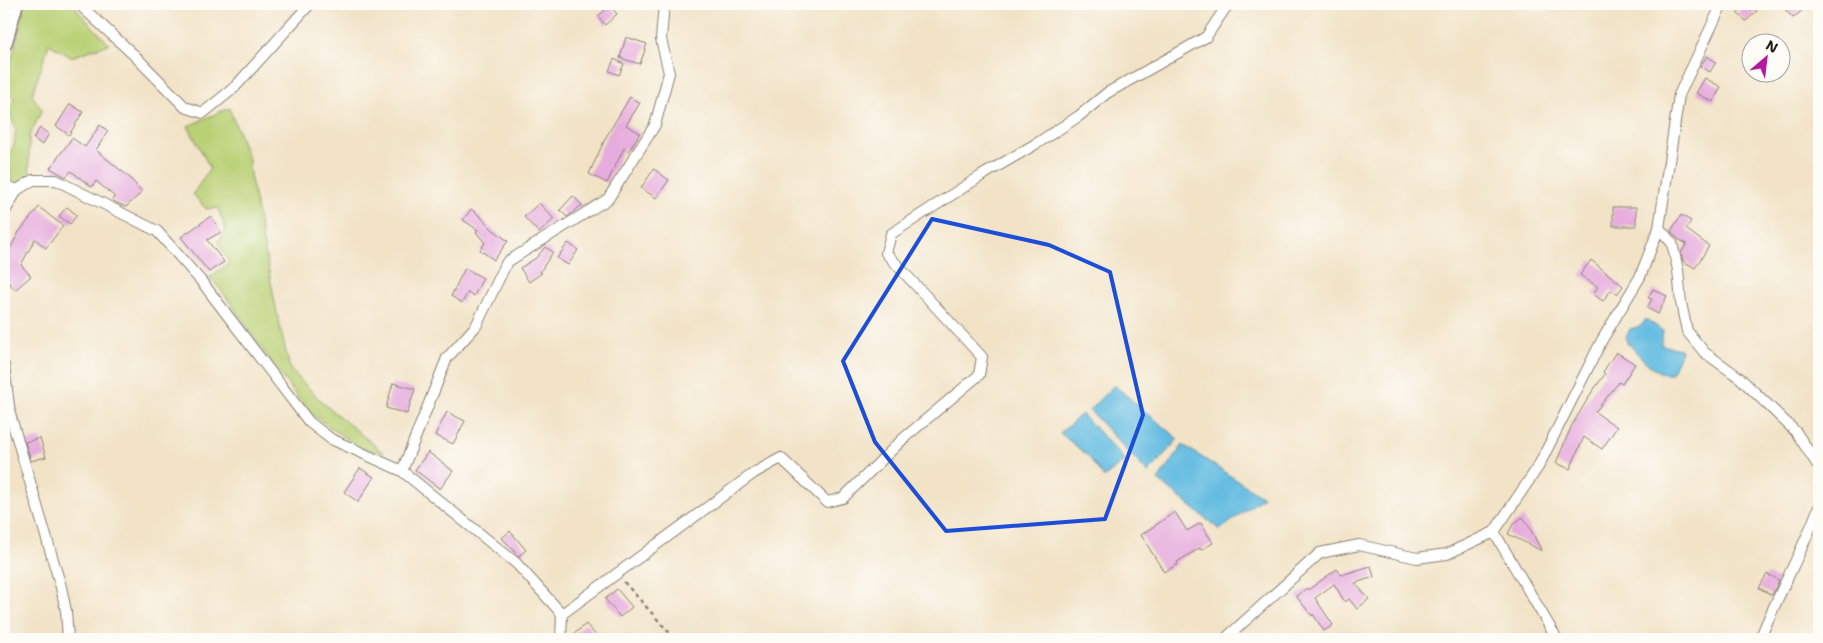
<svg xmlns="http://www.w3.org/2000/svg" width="1823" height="643" viewBox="0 0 1823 643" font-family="'Shantell Sans',sans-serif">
<rect width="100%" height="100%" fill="#fdfcf7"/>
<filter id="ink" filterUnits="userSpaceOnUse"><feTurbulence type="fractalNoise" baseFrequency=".02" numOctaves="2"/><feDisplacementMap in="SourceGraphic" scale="10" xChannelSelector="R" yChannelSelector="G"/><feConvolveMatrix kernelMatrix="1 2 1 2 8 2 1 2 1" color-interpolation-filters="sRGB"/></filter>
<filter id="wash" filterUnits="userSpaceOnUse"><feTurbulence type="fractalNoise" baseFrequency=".0096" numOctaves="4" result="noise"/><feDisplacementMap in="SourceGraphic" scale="20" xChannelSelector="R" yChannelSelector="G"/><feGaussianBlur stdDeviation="1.12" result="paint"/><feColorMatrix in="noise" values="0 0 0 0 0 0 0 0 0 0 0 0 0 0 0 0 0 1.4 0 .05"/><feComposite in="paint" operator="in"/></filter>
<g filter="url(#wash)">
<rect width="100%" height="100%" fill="#f2e3c7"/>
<path fill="#bad075" stroke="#6b7648" d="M25 4H75L77 10 109 44 71 57 49 44 32 95 42 110 29 137V167L31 177 12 185 9 162 10 152 14 145 16 130 10 114 14 97 4 91Z
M229 108 249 159V169L278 318 290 369 324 404 384 453 358 447 309 412 273 365 227 298 210 277 229 263 218 241 226 231 218 208 206 209 193 194 210 168 188 126Z"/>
<path fill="#63bce1" stroke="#406c7e" d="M1646 319 1663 331 1661 345 1680 349 1681 352 1671 374C1654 376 1638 353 1627 342L1626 337 1630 329 1641 326Z
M1114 385 1178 439 1148 473 1089 410Z
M1082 414 1125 460 1104 478 1088 456 1060 433Z
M1183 445 1263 497 1220 530 1158 480Z"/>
<g id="blocks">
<path fill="#e6acdd" d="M1747 4H1750L1757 11 1746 21 1737 13Z
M1780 4H1810L1793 18Z
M610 6 617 14 605 25 598 16Z
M626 37 647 44 640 64 620 58Z
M1707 56 1716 62 1710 72 1700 66Z
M614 59 624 64 619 75 609 71Z
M1705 78 1721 87 1713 102 1696 93Z
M630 97 640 103 626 125 640 133 629 151 624 148 607 183 589 174 606 137Z
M70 104 83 112 69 135 56 126Z
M100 125 108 131 96 150 130 178 142 192 126 207 115 202 112 199 115 197 96 181 92 187 71 171 66 177 50 168 72 138 85 147Z
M40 128 49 134 42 145 33 138Z
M654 169 669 180 656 198 641 188Z
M573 196 582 205 567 217 560 210Z
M539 203 554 219 539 233 524 217Z
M39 207 63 226 46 248 35 239 21 265 31 276 15 290 4 277V260L19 232Z
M67 207 77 215 70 224 59 216Z
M1613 207H1636V226H1613Z
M471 209 480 216 491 228 508 241 494 260 480 250 485 243 476 232 478 230 463 220Z
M1681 215 1691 221 1686 229 1709 246 1695 268 1683 261 1681 253 1687 244 1678 239 1671 231Z
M211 216 221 232 207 240 224 262 209 272 181 237Z
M568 243 578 250 568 265 557 258Z
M545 247 553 252 540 272 542 273 529 282 520 268 536 258Z
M1591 260 1623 286 1617 294 1611 290 1603 301 1593 294 1598 287 1580 275Z
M465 268 483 278 474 296 468 292 462 303 451 296Z
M1653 289 1667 296 1658 314 1647 308 1652 299 1648 298Z
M1616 352 1635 364 1622 384 1619 382 1595 412 1617 427 1602 449 1584 437 1570 469 1556 463 1572 425 1592 392 1605 374 1603 372Z
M393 383 415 389 407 414 386 408Z
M447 412 465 421 453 444 435 435Z
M40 438 46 457 31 461 25 442Z
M428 452 453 471 440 489 415 470Z
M360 468 374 477 358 502 344 492Z
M1175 512 1187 531 1201 523 1213 543 1201 550 1200 548 1177 562 1178 564 1164 572 1141 535Z
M1523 517 1527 523 1542 551 1508 534 1513 524Z
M510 531 526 550 519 556 502 538Z
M1371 566 1374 577 1355 583 1369 599 1357 609 1349 599 1345 602 1334 584 1315 598 1333 625 1324 631 1313 614 1312 616 1296 596 1307 588 1308 590 1337 569 1341 575Z
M1767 574 1779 580 1772 595 1759 588Z
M617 589 632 607 620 617 605 599Z
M586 624 599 639H568Z"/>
</g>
</g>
<g filter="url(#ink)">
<use href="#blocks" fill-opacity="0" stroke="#878072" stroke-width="1"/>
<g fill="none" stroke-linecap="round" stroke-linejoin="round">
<defs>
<path id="street" d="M81 4 82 7 134 55 185 107 203 113 234 88 310 4
M4 185 17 190 33 180H56L157 231 202 282 309 422 331 439 402 471 516 563 562 614 561 639
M4 213 17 190
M1659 228 1672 243 1678 270 1681 303 1687 331 1704 352 1740 378 1796 432 1819 467
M4 365 10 414 61 587 66 611 68 639
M402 471 447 358 476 326 507 262 608 199 655 125 669 73 661 39 664 4
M562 614 754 473 781 458 827 502 843 498 904 438 979 375 982 357 886 253 891 234 981 176 1039 142 1079 116 1107 93 1206 37 1226 7 1231 4
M1225 639 1320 553 1359 545 1417 558 1447 554 1494 532
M1557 639 1494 532 1538 467 1602 340 1640 277 1659 228 1679 95 1722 4
M1760 639C1778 594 1802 552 1819 507"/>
<path id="secondary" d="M4 43 15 4"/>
</defs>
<use href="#street" stroke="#878072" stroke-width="12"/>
<use href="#secondary" stroke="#878072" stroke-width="18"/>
<path stroke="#878072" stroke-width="2.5" stroke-dasharray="4 4" stroke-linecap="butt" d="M624 582 675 639"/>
<use href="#street" stroke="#fff" stroke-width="10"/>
<use href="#secondary" stroke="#fff" stroke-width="15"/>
</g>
</g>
<path fill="none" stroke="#1d4ed8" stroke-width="4" stroke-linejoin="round" d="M932 219 1049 245 1110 272 1143 415 1105 519 946 531 875 442 843 361Z"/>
<rect width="1823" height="643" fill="none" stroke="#fdfcf7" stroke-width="20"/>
<g transform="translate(1766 58) rotate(28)"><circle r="24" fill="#fdfcf7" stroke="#a3a29f"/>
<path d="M0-4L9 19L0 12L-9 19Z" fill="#b5179e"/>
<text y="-8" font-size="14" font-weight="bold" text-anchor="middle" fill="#1c1c1c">N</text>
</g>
</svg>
